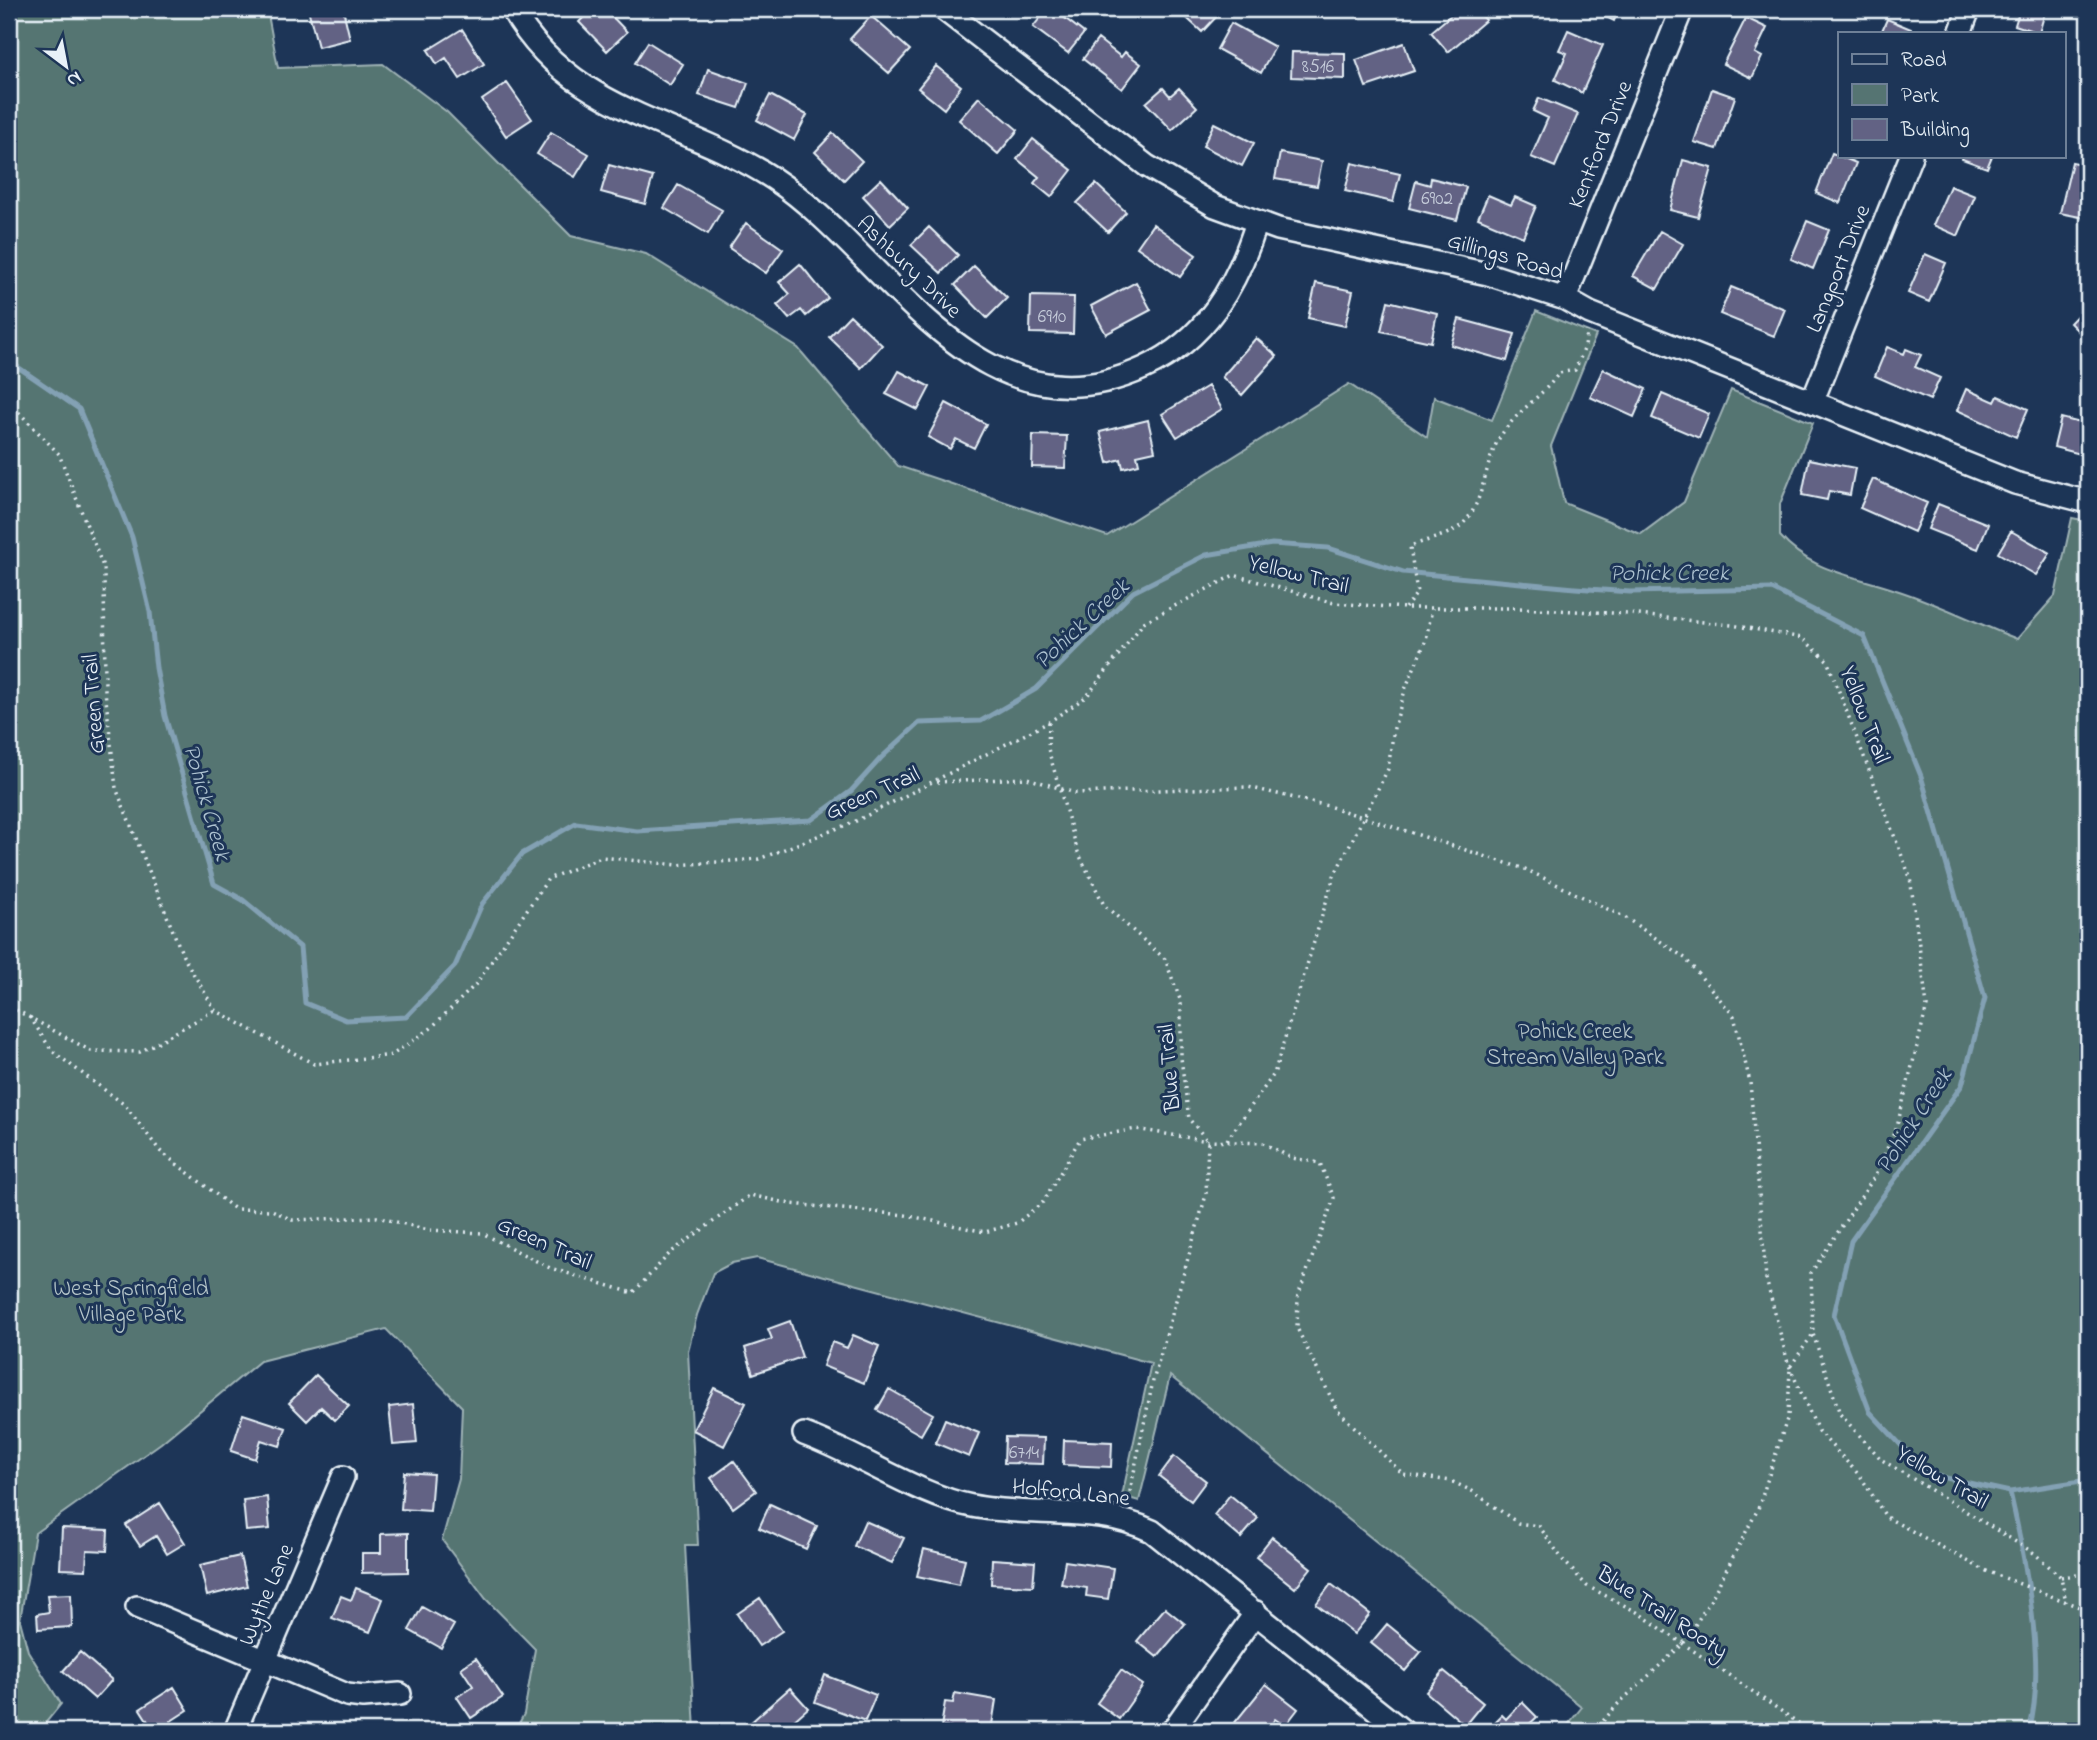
<svg xmlns="http://www.w3.org/2000/svg" width="2097" height="1740" viewBox="0 0 2097 1740" font-family="'Indie Flower',sans-serif">
<rect width="100%" height="100%" fill="#1d3557"/>
<filter id="ink" filterUnits="userSpaceOnUse"><feTurbulence type="fractalNoise" baseFrequency=".0143" numOctaves="2"/><feDisplacementMap in="SourceGraphic" scale="14" xChannelSelector="R" yChannelSelector="G"/><feConvolveMatrix kernelMatrix="1 2 1 2 8 2 1 2 1" color-interpolation-filters="sRGB"/></filter>
<g filter="url(#ink)">
<path fill="#557472" stroke="#9eb2b5" stroke-width="2" d="M9 9H267L278 68 383 64 447 112 571 236 646 254 798 348 898 466 1107 536 1349 384 1427 437 1434 397 1492 420 1536 311 1596 335 1551 446 1564 503 1641 534 1684 502 1731 390 1813 423 1780 504V536C1811 572 1853 575 1896 590 1937 603 1976 623 2017 639L2055 596 2072 518 2088 521V1731H1563L1582 1707 1170 1376 1139 1501 1122 1496 1151 1363 757 1258 732 1263 713 1273 697 1315 688 1351 698 1545H685L695 1731H515L524 1714 535 1649 486 1599 442 1540 459 1479 462 1407 386 1329 260 1361 161 1443 35 1533 20 1620 28 1651 61 1704 39 1731 9 1720Z"/>
<g fill="none" stroke-linecap="round" stroke-linejoin="round">
<path stroke="#83a1b4" stroke-width="5" d="M9 361 79 409 132 537 150 612 156 668 165 716 214 884 243 900 300 947 305 1003 346 1020 406 1017 455 966 482 904 522 854 576 823 637 831 811 820 851 791 881 758 919 723 981 721 1036 689 1133 592 1206 555 1272 544 1328 548 1403 572 1575 588 1630 592 1772 589 1864 636 1921 776 1985 998 1962 1085 1851 1241 1834 1315 1870 1412 1928 1474 2010 1492 2088 1480
M2010 1492C2025 1557 2047 1668 2029 1731"/>
</g>
<path fill="#626284" stroke="#e8f1f8" stroke-width="2" d="M308 9H343L350 39 318 47Z
M592 9H605L627 32 607 51 579 22Z
M1047 9H1053L1084 33 1068 53 1033 27Z
M1177 9H1217L1221 12 1202 32Z
M1458 9H1476L1486 20 1448 52 1431 32Z
M1590 9H1619L1614 21Z
M2020 9H2046L2039 33 2015 25Z
M871 16 910 50 889 73 850 39Z
M1746 18 1767 28 1755 53 1762 57 1752 78 1723 64Z
M1887 19 1911 29 1909 33H1881Z
M1231 23 1275 47 1261 73 1217 49Z
M462 29 484 64 460 79 446 58 437 64 428 50Z
M1568 30 1603 45 1582 93 1555 80 1567 53 1559 50Z
M1098 39 1121 57 1125 52 1141 64 1122 89 1083 59Z
M648 42 683 64 670 85 635 63Z
M1404 43 1414 71 1366 87 1356 60Z
M1292 52 1345 53V79L1291 77Z
M936 66 961 86 944 109 918 88Z
M708 69 748 83 739 108 699 95Z
M507 83 532 119 506 136 482 100Z
M1163 88 1170 96 1179 88 1197 107 1172 130 1146 103Z
M1712 89 1735 97 1717 149 1694 142Z
M770 95 807 115 794 140 757 120Z
M979 97 1018 130 998 154 959 120Z
M1539 98 1578 114 1555 167 1531 157 1548 118 1533 111Z
M1214 123 1254 143 1242 166 1203 146Z
M551 132 589 154 575 177 537 154Z
M833 133 862 161 844 180 815 152Z
M1033 139 1072 170 1051 197 1034 183 1039 177 1017 159Z
M1280 153 1322 161 1317 186 1275 179Z
M1832 153 1856 163 1840 203 1816 193Z
M1963 156H1992L1987 168 1962 159Z
M1683 160 1712 168 1698 217 1670 210Z
M2072 162 2088 165 2085 218 2060 213Z
M1352 163 1400 174 1393 202 1345 191Z
M609 165 653 177 645 204 601 192Z
M1431 178 1466 187 1457 220 1409 208 1416 181 1430 185Z
M881 179 908 208 890 225 863 196Z
M1096 184 1126 212 1108 232 1077 203Z
M678 185 722 210 708 234 664 208Z
M1950 186 1975 196 1958 236 1933 225Z
M1488 195 1511 205 1515 197 1536 206 1523 237 1478 218Z
M1807 221 1829 230 1813 269 1791 259Z
M746 223 783 249 766 273 729 248Z
M1153 224 1196 255 1180 277 1137 247Z
M929 227 958 255 941 273 911 245Z
M1660 231 1683 244 1657 289 1633 276Z
M1925 254 1946 263 1929 302 1908 293Z
M800 264 828 298 806 316 801 310 789 319 777 305 790 294 779 282Z
M974 266 1007 298 987 318 955 285Z
M1136 282 1151 310 1106 334 1091 306Z
M1316 283 1353 291 1345 326 1308 318Z
M1731 287 1785 309 1774 336 1720 314Z
M1031 296 1074 297 1073 334 1030 333Z
M1388 301 1437 313 1431 342 1381 331Z
M2088 304V339L2087 340 2070 323Z
M850 315 882 345 861 368 829 337Z
M1459 319 1515 334 1507 361 1451 345Z
M1256 338 1277 356 1242 395 1222 377Z
M1887 347 1904 354 1906 349 1921 355 1915 367 1940 378 1930 400 1875 376Z
M1603 369 1646 389 1634 417 1590 397Z
M899 371 930 387 918 410 886 394Z
M1208 386 1222 409 1177 437 1162 414Z
M1966 389 1995 402 1998 396 2028 409 2016 437 1957 410Z
M1662 394 1709 414 1699 438 1652 418Z
M946 403 986 424 974 448 956 439 950 449 928 437Z
M2061 418 2088 425V456L2054 447Z
M1148 420 1155 451 1137 455 1139 464 1123 468 1121 459 1108 463 1100 432Z
M1033 435 1067 436 1065 468 1032 467Z
M1809 459 1855 468 1850 495 1829 491 1827 500 1802 495Z
M1873 479 1927 503 1914 532 1860 508Z
M1938 504 1988 524 1978 549 1928 529Z
M2011 531 2050 553 2036 575 1998 553Z
M790 1321 802 1357 753 1374 745 1348 772 1339 768 1329Z
M853 1335 879 1346 864 1383 823 1366 832 1342 847 1348Z
M316 1375 349 1406 335 1420 321 1407 307 1421 289 1403Z
M714 1388 746 1403 724 1446 693 1430Z
M889 1389 933 1414 921 1435 877 1410Z
M413 1404 417 1443 393 1445 389 1407Z
M243 1414 286 1428 280 1446 261 1440 255 1459 231 1451Z
M945 1419 979 1433 969 1457 935 1443Z
M1005 1437 1044 1438 1043 1464 1004 1463Z
M1064 1440 1112 1442 1111 1467 1063 1465Z
M1174 1456 1206 1481 1191 1501 1159 1476Z
M734 1461 756 1491 733 1508 711 1478Z
M404 1472 433 1474 430 1511 401 1509Z
M1230 1495 1258 1518 1241 1538 1214 1515Z
M267 1497 270 1529 246 1531 243 1500Z
M160 1503 185 1543 167 1554 156 1536 140 1546 126 1525Z
M770 1504 817 1526 806 1549 759 1528Z
M865 1521 904 1538 892 1563 854 1546Z
M62 1528 108 1530 107 1551 87 1550 86 1570 60 1569Z
M408 1533V1572L362 1573V1553H381V1534Z
M1272 1537 1311 1568 1295 1588 1256 1557Z
M924 1549 965 1559 959 1585 917 1576Z
M240 1556 247 1586 207 1596 200 1565Z
M992 1559 1035 1562 1033 1586 991 1584Z
M1065 1561 1113 1568 1108 1599 1086 1596 1087 1588 1061 1584Z
M1331 1584 1370 1614 1354 1634 1316 1604Z
M356 1588 383 1599 370 1632 332 1618 341 1596 351 1600Z
M71 1594 72 1627 38 1629 37 1614 49 1612 47 1595Z
M760 1598 782 1631 759 1646 737 1614Z
M422 1607 454 1625 441 1648 409 1630Z
M1165 1608 1185 1624 1157 1657 1137 1641Z
M1387 1624 1421 1652 1405 1671 1371 1643Z
M80 1652 112 1680 95 1699 63 1671Z
M476 1658 503 1697 471 1718 457 1697 473 1686 461 1668Z
M1121 1670 1143 1685 1119 1719 1097 1703Z
M1444 1671 1483 1703 1465 1725 1426 1692Z
M825 1675 876 1695 865 1721 815 1702Z
M1266 1684 1298 1709 1285 1726 1275 1719 1266 1731H1239L1232 1726Z
M174 1687 188 1710 171 1721 177 1731H154L140 1709Z
M790 1688 808 1708 782 1731H757L750 1723Z
M955 1693 996 1700 991 1731 941 1727 945 1702 953 1703Z
M1522 1702 1537 1717 1522 1731H1486L1502 1715 1506 1719Z"/>
<g fill="none" stroke-linecap="round" stroke-linejoin="round">
<defs>
<path id="street" d="M512 9C572 115 682 119 774 179 889 255 977 444 1144 368 1206 340 1237 285 1257 222
M943 9 1147 166 1215 206 1278 229 1488 274 1565 299 1590 313 2015 483 2088 502
M1960 33 1969 9
M1565 299 1682 9
M1813 400 1911 156
M804 1434C857 1453 919 1496 972 1506 1031 1518 1096 1504 1152 1531L1403 1731
M137 1607 347 1695 363 1697 400 1694
M235 1731 343 1477
M1172 1731 1256 1612"/>
</defs>
<use href="#street" stroke="#e8f1f8" stroke-width="26"/>
<path stroke="#e8f1f8" stroke-width="3.5" stroke-dasharray="2 5" stroke-linecap="butt" d="M9 402 59 454 104 569 105 691 116 788 183 956 215 1010 314 1064 392 1055 430 1029 476 984 548 879 601 857 677 865 759 859 856 821 1049 722 1087 696 1144 622 1234 575 1334 603 1405 608H1519L1629 614 1732 625 1802 638 1827 660 1910 877 1927 1006 1897 1126 1875 1176 1811 1273 1813 1334 1840 1414 1882 1460 2034 1553 2061 1577 2066 1602
M1405 608 1417 593 1410 546C1424 541 1443 537 1456 529 1485 511 1483 463 1500 437 1516 411 1542 397 1559 373L1575 370 1585 347 1587 331
M1049 722 1048 749 1078 852 1104 905 1165 959 1181 1002V1058L1189 1119 1208 1141 1206 1195 1153 1381 1128 1501
M937 782 1027 778 1075 793 1248 787 1328 806 1525 869 1626 918 1685 958 1734 1016 1750 1082 1766 1279 1788 1363 1818 1431 1861 1477 1886 1517 1984 1570 2082 1608 2088 1615
M9 998 16 1010 91 1051 140 1052 215 1010
M30 1017 52 1051 125 1105 160 1151 235 1209 272 1210 292 1220 377 1217 428 1230 482 1233 550 1268 633 1293 670 1253 750 1195 791 1204 905 1215 985 1232 1017 1223 1043 1202 1080 1139 1136 1129 1208 1141 1263 1143 1292 1158 1320 1163 1334 1198 1298 1296 1297 1328 1337 1410 1403 1474 1451 1481 1472 1491 1518 1523 1539 1526 1563 1560 1587 1586 1637 1612 1810 1731
M1227 1140 1274 1074 1334 876 1388 769 1394 728 1406 687 1426 640 1432 609
M2061 1577 2077 1575 2088 1581
M1594 1731 1618 1704 1683 1644 1710 1601 1758 1509 1788 1416 1790 1367 1813 1334"/>
<use href="#street" stroke="#1d3557" stroke-width="21"/>
</g>
</g>
<g text-anchor="middle" stroke-width="6" stroke-linejoin="round" paint-order="stroke">
<g font-size="19" fill="#c6cddb">
<text x="1318" y="72">8516</text>
<text x="1437" y="204">6902</text>
<text x="1052" y="322">6910</text>
<text x="1024" y="1458">6714</text>
</g>
<g font-size="23" fill="#e8f1f8" stroke="#1d3557">
<text transform="translate(1599 144) rotate(-68)" y="8">Kentford Drive</text>
<text transform="translate(1506 255) rotate(16)" y="8">Gillings Road</text>
<text transform="translate(910 266) rotate(44)" y="8">Ashbury Drive</text>
<text transform="translate(1837 268) rotate(-68)" y="8">Langport Drive</text>
<text transform="translate(1299 573) rotate(14)" y="8">Yellow Trail</text>
<text transform="translate(92 704) rotate(-94)" y="8">Green Trail</text>
<text transform="translate(1866 714) rotate(69)" y="8">Yellow Trail</text>
<text transform="translate(872 792) rotate(-24)" y="8">Green Trail</text>
<text transform="translate(1168 1068) rotate(-95)" y="8">Blue Trail</text>
<text transform="translate(545 1242) rotate(24)" y="8">Green Trail</text>
<text transform="translate(1943 1476) rotate(31)" y="8">Yellow Trail</text>
<text transform="translate(1071 1491) rotate(6)" y="8">Holford Lane</text>
<text transform="translate(265 1594) rotate(-67)" y="8">Wythe Lane</text>
<text transform="translate(1663 1611) rotate(33)" y="8">Blue Trail Rooty</text>
</g>
<g font-size="23" fill="#b5c5c9" stroke="#1d3557">
<text x="1575" y="1038">Pohick Creek<tspan x="1575" dy="26">Stream Valley Park</tspan></text>
<text x="131" y="1295">West Springfield<tspan x="131" dy="26">Village Park</tspan></text>
</g>
<g font-size="24" font-style="italic" fill="#adc2d0" stroke="#1d3557">
<text x="1669" y="580">Pohick Creek</text>
<text transform="translate(1081 623) rotate(-43)" y="8">Pohick Creek</text>
<text transform="translate(208 802) rotate(74)" y="8">Pohick Creek</text>
<text transform="translate(1913 1120) rotate(-57)" y="8">Pohick Creek</text>
</g>
</g>
<rect width="2097" height="1740" fill="none" stroke="#1d3557" stroke-width="35"/>
<rect x="18" y="18" width="2062" height="1705" fill="none" stroke="#e8f1f8" stroke-width="2.5" filter="url(#ink)"/>
<rect x="1838" y="32" width="228" height="126" fill="#1d3557" stroke="#6e8097" stroke-width="2"/>
<rect x="1852" y="54" width="35" height="10" fill="#1d3557" stroke="#6e8097" stroke-width="2"/>
<text x="1901" y="66" font-size="21" fill="#e8f1f8">Road</text>
<rect x="1852" y="84" width="35" height="21" fill="#557472" stroke="#6e8097" stroke-width="2"/>
<text x="1901" y="102" font-size="21" fill="#e8f1f8">Park</text>
<rect x="1852" y="119" width="35" height="21" fill="#626284" stroke="#6e8097" stroke-width="2"/>
<text x="1901" y="136" font-size="21" fill="#e8f1f8">Building</text>
<g transform="translate(66 66) rotate(148)" stroke="#1d3557" stroke-width="5" paint-order="stroke">
<path d="M0-5L12 26L0 18L-12 26Z" fill="#e8f1f8"/>
<text y="-10" font-size="19" font-weight="bold" text-anchor="middle" fill="#e8f1f8">N</text>
</g>
</svg>
